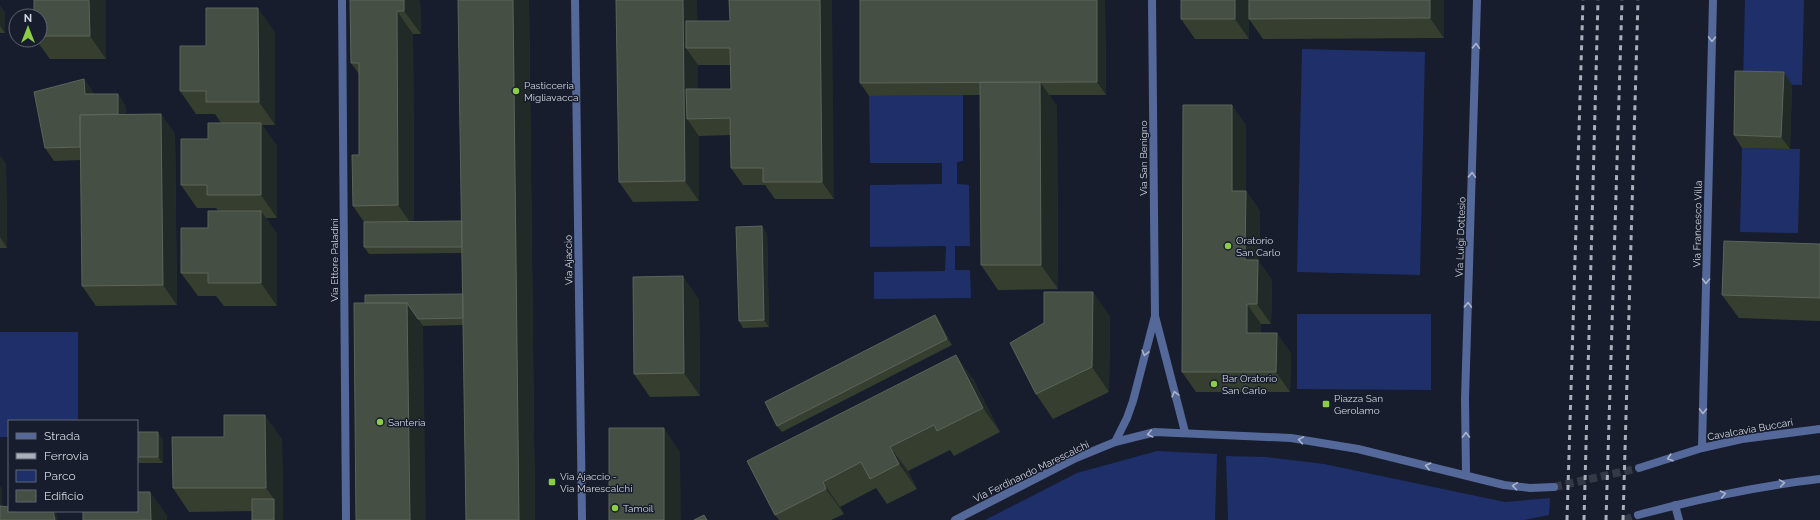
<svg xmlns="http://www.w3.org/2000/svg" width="1820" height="520" viewBox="0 0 1820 520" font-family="Raleway,sans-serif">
<rect width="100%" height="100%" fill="#171d2c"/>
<path fill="#1e2f6a" d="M1745 0H1804L1802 85 1743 84Z
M1302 49 1425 52 1420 275 1297 272Z
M963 95V161L957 162V184L969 185 970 246H955V270H970L971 298 874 299V272L945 271 946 246 870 247V185L942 184V163H870L869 96Z
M1742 148 1800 149 1798 233 1740 232Z
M1297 314H1431V390L1297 389Z
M0 332H78V421H9V437H0Z
M1157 451 1217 454 1215 520H985L1077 473Z
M1226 456 1265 457 1324 464 1505 502 1550 498 1549 515 1524 520H1228Z"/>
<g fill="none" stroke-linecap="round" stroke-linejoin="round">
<path stroke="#333947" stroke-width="8" stroke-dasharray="8 4" stroke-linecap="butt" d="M1554 487 1639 468
M1624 520 1638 515"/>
<path stroke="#55689a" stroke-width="8" d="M1675 505 1679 520"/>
<path stroke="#55689a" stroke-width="8" d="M342 0 346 520
M575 0 582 520
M1155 316 1185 432
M1115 442 1127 418 1133 401 1155 316 1152 0
M1702 448 1713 0
M1466 474 1465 399 1477 0"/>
<path stroke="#55689a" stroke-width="8" d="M1639 468 1702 448 1742 439 1820 429
M1638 515C1698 499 1758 486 1820 479
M955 520 1076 458 1115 442 1155 432 1291 438 1358 449 1504 485 1530 488 1554 487"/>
<path stroke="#aaafba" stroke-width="3" stroke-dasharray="5 5" stroke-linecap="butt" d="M1567 520 1583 0
M1584 520 1598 0
M1606 520 1622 0
M1623 520 1638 0"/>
</g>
<path fill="#363e30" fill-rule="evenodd" d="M34 0H106V59H50L36 40H40V16Z
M350 0H420L421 34H413L414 222 462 221 529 0 535 520H466L463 325 423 326 365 303 463 294 462 253 369 254 364 247V222L353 206 359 155V74L351 63Z
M616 0H697V21H730L834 199H775L765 185H743L731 168V135L699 136V201L633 202 619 182ZM698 65H730L731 89H698Z
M860 0H1105L1106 95H1049L1057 106 1058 289 998 290 981 265 980 95 869 96 860 83Z
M1249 0V39H1195L1181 19Z
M1444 0V38L1263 39 1249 19Z
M0 6 5 13V33H0Z
M275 32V125H262L277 146V218H266L277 234V306H224L216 296H198L181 273 218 211 216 208H197L181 185 208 139 221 123 215 114H196L180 91 206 46Z
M1784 72 1792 85 1790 149 1742 148 1734 135Z
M84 79 93 92V94H118L126 107V114H161L175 134 177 305 96 306 82 286 81 160 54 161 45 148Z
M1246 125V191L1260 211 1259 262 1272 280 1271 324H1261V333L1291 353 1290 392H1196L1182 372Z
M0 156 6 164 7 248H0Z
M767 233 769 327 743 328 739 321Z
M1820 244V321L1739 318 1722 295Z
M699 299 700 396 650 397 634 374Z
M935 315 940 322 952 345 782 432 777 426Z
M1110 316 1109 392 1053 419 1036 394Z
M973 379 1000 432 954 456 950 450 908 471 917 489 887 504 876 488 840 507 844 514 831 520H779L775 515Z
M137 432 163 439V463H137Z
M282 439 283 520H252V511L189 512 173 488Z"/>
<path fill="#222a27" d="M89 0H106V59L90 36Z
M404 0H420L421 34 404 11Z
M513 0H529L535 520H519Z
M683 0H697L698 48H686L698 65V119H687L699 136V201L685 181Z
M820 0H832L834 199 822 182Z
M1097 0H1105L1106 95 1097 82Z
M1235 0H1249V39L1235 19Z
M1430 0H1444V38L1430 18Z
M0 6 5 13V33L0 26Z
M258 8 275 32V125L259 102Z
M397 11 413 34 414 228 398 205Z
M1784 72 1792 85 1790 149 1781 137Z
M84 79 93 92V106L85 94Z
M1040 82 1057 106 1058 289 1041 265Z
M118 94 126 107V134L118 122Z
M1232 105 1246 125V191L1260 211 1259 262 1272 280 1271 324 1257 304 1245 260 1232 191Z
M161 114 175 134 177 305 163 285Z
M261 123 277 146V218L261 195Z
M0 156 6 164 7 248 0 237Z
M261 211 277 234V306L261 283Z
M762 226 767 233 769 327 764 320Z
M683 276 699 299 700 396 684 373Z
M1093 292 1110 316 1109 392 1092 367Z
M407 303 423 326 426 520H410Z
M1247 304 1261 324V353L1247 333Z
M935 315 940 322 952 345 947 339Z
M1277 333 1291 353 1290 392 1276 372Z
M956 355 973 379 1000 432 983 408Z
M265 415 282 439 283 520H274V499L266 488Z
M664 428 680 452 681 520H664Z
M158 432 163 439V463L158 457Z
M890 447 908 471 917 489 899 464Z
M823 482 840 507 844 514 826 489Z
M0 486 2 488V520H0Z
M150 492 167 515V520H151Z
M53 511H56L58 520H55Z"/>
<path fill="#464f43" stroke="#5c645b" d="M34 0H89L90 36H40V16H34Z
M350 0H404V11H397L398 205 353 206 352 155H359V63H351Z
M458 0H513L519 520H466Z
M616 0H683L685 181 619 182Z
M729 0H820L822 182H763V168H731L730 118 687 119 686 89H731L730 48H686V21H730Z
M860 0H1097V82L860 83Z
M1181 0H1235V19H1181Z
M1249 0H1430V18L1249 19Z
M206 8H258L259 102H206V91H180V46H206Z
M1735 71 1784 72 1781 137 1734 135Z
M84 79 85 94H118V114L80 115V147L45 148 34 92Z
M980 82H1040L1041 265H981Z
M1183 105H1232V191H1246L1245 260H1258L1257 304H1247V333H1277L1276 372H1182Z
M161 114 163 285 82 286 80 115Z
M208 123H261V195H207V185H181V139H208Z
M208 211H261V283H208V273H181V228H208Z
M462 221V247H364V222Z
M762 226 764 320 739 321 736 227Z
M1724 241 1820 244V298L1722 295Z
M683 276 684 373 634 374 633 277Z
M1044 292H1093L1092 367 1036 394 1010 343 1044 323Z
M463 294V318L418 319 407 303H365V295Z
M354 303H407L410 520H356Z
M935 315 947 339 777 426 765 402Z
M956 355 983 408 937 431 934 425 890 447 899 464 870 479 861 462 823 482 826 489 775 515 747 461Z
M224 415H265L266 488H173L172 437H224Z
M609 428H664V520H609Z
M137 432H158V457H137Z
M137 492H150L151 520H83V511H137Z
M252 499H274V520H252Z
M0 506 9 507V511H53L55 520H0Z
M704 515 707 520H694Z"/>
<defs><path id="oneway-chevron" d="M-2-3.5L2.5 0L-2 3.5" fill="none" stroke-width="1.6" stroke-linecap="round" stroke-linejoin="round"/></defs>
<g stroke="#abb4ca">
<use href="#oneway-chevron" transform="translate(1712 39) rotate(91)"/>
<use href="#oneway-chevron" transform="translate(1476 46) rotate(-88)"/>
<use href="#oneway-chevron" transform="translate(1472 175) rotate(-88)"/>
<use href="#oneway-chevron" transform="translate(1706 281) rotate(91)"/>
<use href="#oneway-chevron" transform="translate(1468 305) rotate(-88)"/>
<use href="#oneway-chevron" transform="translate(1145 353) rotate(104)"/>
<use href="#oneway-chevron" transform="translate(1175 394) rotate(-104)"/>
<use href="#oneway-chevron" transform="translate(1703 411) rotate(91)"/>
<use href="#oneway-chevron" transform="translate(1150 434) rotate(168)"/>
<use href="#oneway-chevron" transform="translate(1466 435) rotate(-91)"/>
<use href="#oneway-chevron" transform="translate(1301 440) rotate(-170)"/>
<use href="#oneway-chevron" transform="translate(1670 458) rotate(162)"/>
<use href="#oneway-chevron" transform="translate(1428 466) rotate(-167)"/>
<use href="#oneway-chevron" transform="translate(1782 483) rotate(-9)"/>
<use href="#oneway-chevron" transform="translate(1515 486) rotate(-172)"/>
<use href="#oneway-chevron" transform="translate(1723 494) rotate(-12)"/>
</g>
<g fill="#8bce46" stroke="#171d2c" stroke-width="1.5">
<circle cx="516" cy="91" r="4"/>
<circle cx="1228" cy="246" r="4"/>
<circle cx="1214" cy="384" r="4"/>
<rect x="1322" y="400" width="8" height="8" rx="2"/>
<circle cx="380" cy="422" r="4"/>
<rect x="548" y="478" width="8" height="8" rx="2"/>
<circle cx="615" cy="508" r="4"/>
</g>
<g text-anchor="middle" stroke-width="3" stroke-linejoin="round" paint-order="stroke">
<g font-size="10" fill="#d0d5df" stroke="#171d2c" text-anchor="start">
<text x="524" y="89">Pasticceria<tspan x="524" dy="12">Migliavacca</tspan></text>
<text x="1236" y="244">Oratorio<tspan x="1236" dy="12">San Carlo</tspan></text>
<text x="1222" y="382">Bar Oratorio<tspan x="1222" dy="12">San Carlo</tspan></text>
<text x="1334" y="402">Piazza San<tspan x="1334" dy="12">Gerolamo</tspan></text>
<text x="388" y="426">Santeria</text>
<text x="560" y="480">Via Ajaccio -<tspan x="560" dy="12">Via Marescalchi</tspan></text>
<text x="623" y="512">Tamoil</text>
</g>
<g font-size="10" fill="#d0d5df" stroke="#171d2c">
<text transform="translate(1143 158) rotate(-90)" y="4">Via San Benigno</text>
<text transform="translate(1697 224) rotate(-89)" y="4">Via Francesco Villa</text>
<text transform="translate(1460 237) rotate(-88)" y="4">Via Luigi Dottesio</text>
<text transform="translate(334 260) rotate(-90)" y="4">Via Ettore Paladini</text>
<text transform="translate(568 260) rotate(-91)" y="4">Via Ajaccio</text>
<text transform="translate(1750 429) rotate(-10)" y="4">Cavalcavia Buccari</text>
<text transform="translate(1031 471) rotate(-26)" y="4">Via Ferdinando Marescalchi</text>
</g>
</g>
<rect x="8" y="420" width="130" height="92" fill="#171d2c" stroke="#616774"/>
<rect x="16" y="433" width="20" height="6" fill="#55689a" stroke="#616774"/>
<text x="44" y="440" font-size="12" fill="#d0d5df">Strada</text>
<rect x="16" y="453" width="20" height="6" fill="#aaafba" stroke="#616774"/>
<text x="44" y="460" font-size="12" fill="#d0d5df">Ferrovia</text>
<rect x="16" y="470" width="20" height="12" fill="#1e2f6a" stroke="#616774"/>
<text x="44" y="480" font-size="12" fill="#d0d5df">Parco</text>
<rect x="16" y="490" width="20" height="12" fill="#464f43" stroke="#616774"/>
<text x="44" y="500" font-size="12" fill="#d0d5df">Edificio</text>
<g transform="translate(28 28)"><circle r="19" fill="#171d2c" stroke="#616774"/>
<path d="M0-3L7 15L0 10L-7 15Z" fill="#8bce46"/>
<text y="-6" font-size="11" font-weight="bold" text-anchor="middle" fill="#d0d5df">N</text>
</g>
</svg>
